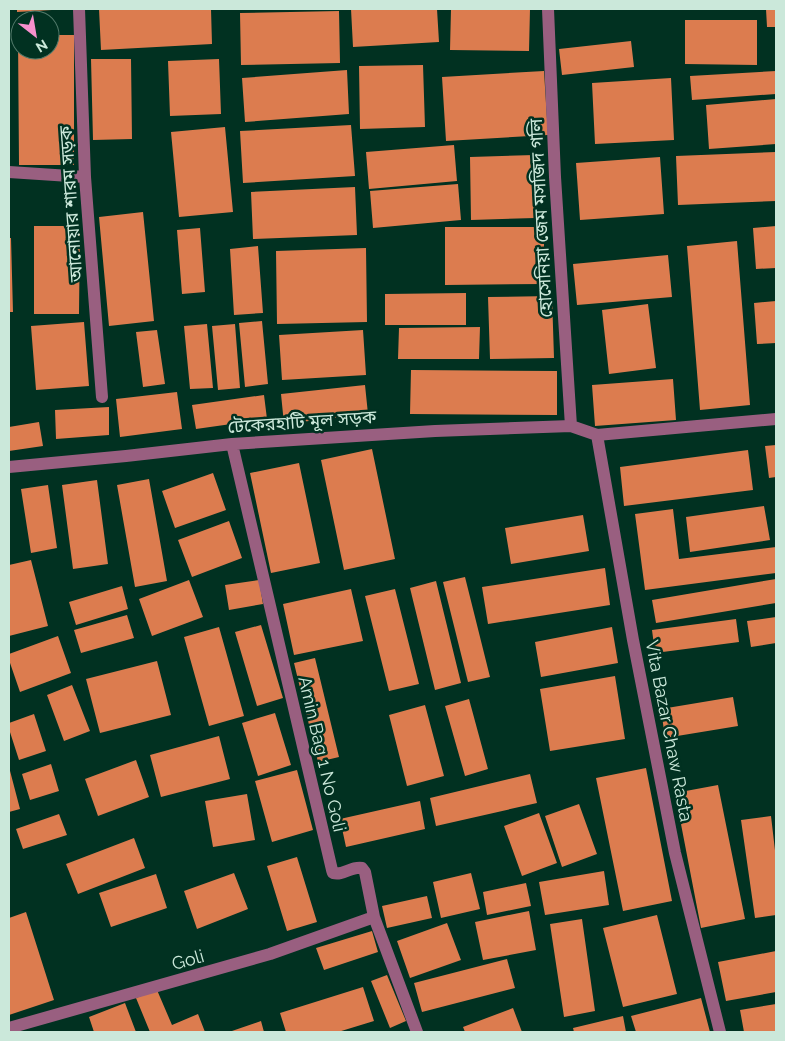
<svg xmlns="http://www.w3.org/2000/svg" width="785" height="1041" viewBox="0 0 785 1041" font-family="Raleway,'Noto Sans Bengali',sans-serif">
<rect width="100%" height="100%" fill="#013121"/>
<path fill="#dc7c4f" d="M17 9H52V10L17 12Z
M99 9H211L212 44 101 50Z
M351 9H437L439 42 353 47Z
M451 9H530L529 51 450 50Z
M766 9H776V27H767Z
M339 11 340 63 241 65 240 13Z
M685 20H757V65L685 64Z
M18 35H20V50H50V35H74V165H19Z
M631 41 634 67 562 75 559 49Z
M91 59H131L132 139 93 140Z
M219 59 221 114 170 116 168 61Z
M423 65 425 127 360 129 359 66Z
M347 70 349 114 245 122 242 78Z
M544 71 548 135 446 141 442 77Z
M776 71V94L692 100 690 76Z
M671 78 674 140 595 144 592 83Z
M776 99V144L709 149 706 105Z
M351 125 355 176 243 183 240 131Z
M225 127 233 212 179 217 171 132Z
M454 145 457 181 369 189 366 152Z
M776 152V201L678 205 676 156Z
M534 155 535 218 471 220 470 157Z
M660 157 664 214 580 220 576 163Z
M458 184 461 220 373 228 370 191Z
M355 187 357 235 253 239 251 192Z
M143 212 154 321 109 326 99 217Z
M34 226H80L79 314H34Z
M776 226V268L756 269 753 228Z
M445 227H544V284L445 285Z
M200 228 205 292 182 294 177 230Z
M9 238H11L13 312H9Z
M737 241 750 405 700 410 687 246Z
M258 246 263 313 234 315 230 249Z
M366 248 367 322 277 324 276 251Z
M668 255 672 297 577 305 573 264Z
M466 293V325H385V294Z
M552 296 554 358 490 359 488 297Z
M776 301V343L757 344 754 303Z
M648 304 656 368 609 374 602 310Z
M262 321 268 384 245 387 239 323Z
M84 322 89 386 36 390 31 326Z
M207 324 213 388 190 389 184 326Z
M235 324 240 388 218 390 212 326Z
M480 327 479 359H398L399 328Z
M157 330 165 384 143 387 136 332Z
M363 330 366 375 282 380 279 335Z
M411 370 557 371V415L410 414Z
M673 379 676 420 595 426 592 385Z
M365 385 368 414 284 424 281 394Z
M177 392 182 429 120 437 116 399Z
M264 395 267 419 196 429 192 405Z
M109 407V435L56 439 55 410Z
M39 422 43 446 9 451V427Z
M776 445V477L769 478 765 446Z
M372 449 395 559 344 570 321 460Z
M748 450 753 490 624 506 620 467Z
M299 463 320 563 271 573 250 473Z
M213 473 226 510 175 528 162 491Z
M149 479 167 581 135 587 117 485Z
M97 480 108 564 73 569 62 485Z
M48 485 57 548 31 553 21 489Z
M764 506 770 540 690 552 686 517Z
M673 509 679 559 776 547V573L645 590 635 514Z
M583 515 589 551 511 564 505 528Z
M229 521 242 558 192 577 178 540Z
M31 560 48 626 9 636V565Z
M605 568 610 605 488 624 482 587Z
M465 577 490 677 468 682 443 582Z
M776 579V603L656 623 652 600Z
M189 580 203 617 152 636 139 599Z
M259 580 263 604 229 610 225 585Z
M436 581 461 683 435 690 410 588Z
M122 586 128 609 76 625 69 602Z
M351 589 363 641 294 655 283 604Z
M395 589 419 684 389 691 365 596Z
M127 615 134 638 81 653 74 630Z
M776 617V643L751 647 747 621Z
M736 619 739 642 655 653 652 630Z
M261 625 283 698 257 706 235 632Z
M219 627 244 716 209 726 184 637Z
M612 627 618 663 541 677 535 642Z
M58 636 71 673 20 692 9 660V654Z
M315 658 339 757 318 762 294 663Z
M157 661 171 715 100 733 86 679Z
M615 676 625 739 550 751 540 689Z
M72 685 90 731 64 741 47 695Z
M733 697 738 726 665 738 661 709Z
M469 699 488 769 465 776 445 706Z
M425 705 444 776 407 786 389 715Z
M275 713 291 765 258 776 242 723Z
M34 714 46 751 19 760 9 729V723Z
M219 736 230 779 161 797 150 755Z
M136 760 149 797 98 816 85 779Z
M51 764 59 791 30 800 22 774Z
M9 767 20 809 9 812Z
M646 768 672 901 623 911 596 778Z
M297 770 313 830 272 842 255 781Z
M530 774 537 803 436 826 430 798Z
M718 785 745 919 701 928 675 793Z
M247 794 255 840 213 847 205 801Z
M420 801 425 829 346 847 340 819Z
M579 804 597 854 562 867 545 816Z
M539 813 557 863 522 876 504 826Z
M59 814 67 835 23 849 16 829Z
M771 816 776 859V915L755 918 741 820Z
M134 838 145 868 78 894 66 864Z
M297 857 317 922 287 931 267 866Z
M604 871 609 905 545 915 539 882Z
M234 873 248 909 197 929 184 891Z
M471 873 480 909 441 918 433 882Z
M156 874 167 908 111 927 99 893Z
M526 883 531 906 487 915 483 892Z
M427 896 432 918 387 928 382 906Z
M529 911 536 950 483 960 475 922Z
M26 912 54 1000 9 1015V918Z
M657 915 677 994 623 1007 603 928Z
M582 919 595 1011 564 1017 550 924Z
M447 923 461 960 410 978 397 941Z
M372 931 378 952 324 970 316 948Z
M776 951V992L726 1001 718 962Z
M507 959 515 988 422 1012 414 983Z
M387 975 406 1021 390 1028 371 981Z
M363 987 374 1021 338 1032H286L280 1013Z
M157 990 172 1025 198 1014 205 1032H150L136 998Z
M701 998 710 1032H636L631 1016Z
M125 1003 136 1032H94L89 1017Z
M776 1004V1032H744L740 1010Z
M513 1008 522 1032H465L463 1027Z
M623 1016 626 1032H574L573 1028Z
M261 1021 264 1032H229Z"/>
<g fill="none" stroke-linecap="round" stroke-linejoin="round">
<path stroke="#995f80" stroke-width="12" d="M79 9 85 177 102 397
M548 9 555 177 571 426
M9 172 85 177
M597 435 633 640 675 853 720 1032
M232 444 332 870 333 873C343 876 351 866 362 868L365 872 374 917 417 1032
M9 467 126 456 232 444 435 431 571 426 597 435 776 419
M9 1028 270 954 374 917"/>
</g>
<g text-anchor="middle" stroke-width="5" stroke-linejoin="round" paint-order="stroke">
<g font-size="18" fill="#cbe8da" stroke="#013121">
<text transform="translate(71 204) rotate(-94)" y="6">আনোয়ার শারম সড়ক</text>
<text transform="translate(541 218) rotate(-93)" y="6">হোসেনিয়া জেম মসজিদ গলি</text>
<text transform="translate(302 422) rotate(-4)" y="6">টেকেরহাটি মূল সড়ক</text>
<text transform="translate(669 731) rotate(79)" y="6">Vita Bazar Chaw Rasta</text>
<text transform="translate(322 754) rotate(77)" y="6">Amin Bag 1 No Goli</text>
<text transform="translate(188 960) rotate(-16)" y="6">Goli</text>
</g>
</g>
<rect width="785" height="1041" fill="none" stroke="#cbe8da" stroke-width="20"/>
<g transform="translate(35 35) rotate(149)"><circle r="24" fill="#013121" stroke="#527a6b"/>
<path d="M0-4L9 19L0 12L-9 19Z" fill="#f790cd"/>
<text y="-8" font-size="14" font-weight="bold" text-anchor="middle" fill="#cbe8da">N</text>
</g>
</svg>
